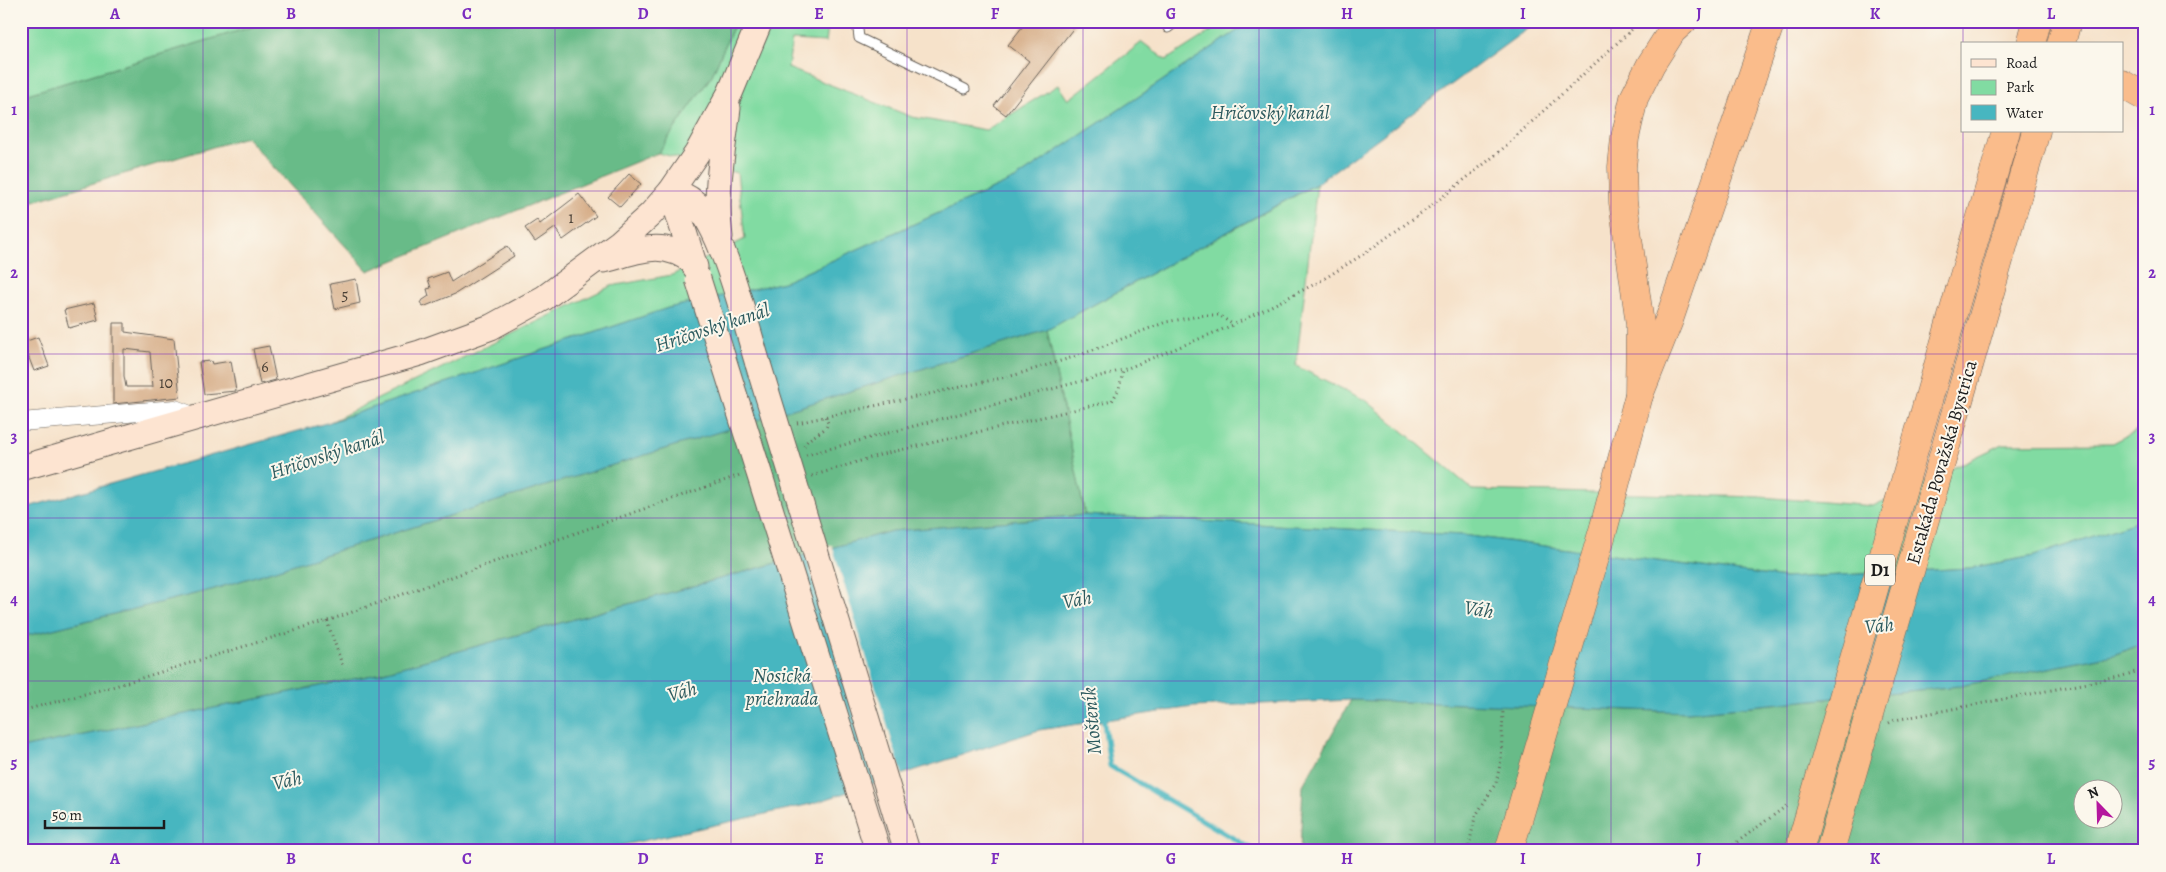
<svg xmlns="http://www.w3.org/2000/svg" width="2166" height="872" viewBox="0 0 2166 872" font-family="Alegreya,serif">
<rect width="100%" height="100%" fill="#fbf7ec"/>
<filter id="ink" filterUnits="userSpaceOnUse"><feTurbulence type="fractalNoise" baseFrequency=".02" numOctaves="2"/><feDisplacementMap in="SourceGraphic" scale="10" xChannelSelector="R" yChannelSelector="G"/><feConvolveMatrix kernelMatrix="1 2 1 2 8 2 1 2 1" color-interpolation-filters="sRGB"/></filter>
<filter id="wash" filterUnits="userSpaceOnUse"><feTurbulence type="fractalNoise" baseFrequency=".0096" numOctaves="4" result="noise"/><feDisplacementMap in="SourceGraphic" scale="20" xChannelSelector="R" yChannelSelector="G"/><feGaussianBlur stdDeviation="1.12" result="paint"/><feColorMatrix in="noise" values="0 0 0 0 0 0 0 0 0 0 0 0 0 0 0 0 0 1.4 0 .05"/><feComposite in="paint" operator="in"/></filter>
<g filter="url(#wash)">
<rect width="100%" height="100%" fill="#f6e2ca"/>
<path fill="#81dba2" stroke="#4e7c5f" d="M21 21H272L21 96Z
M736 21H829L826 42 792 40 788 68 912 117 986 130 1058 85 1068 100 1142 42 1166 60 1216 28 1223 21H1252L1015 179 784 282 668 308 330 422 611 286 672 275 745 239 737 173 658 153 712 75Z
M1317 184 1296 366 1367 401 1473 490 1761 497 1873 506 2003 444 2112 443 2145 426V517L2136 522 2034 556 1970 568 1785 578 1462 535 1085 515 1047 330Z"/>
<path fill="#68bb88" stroke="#426c52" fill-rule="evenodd" d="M272 21H736L712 75 658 153 368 271 246 137 21 205V96Z
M1047 330 1085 515 892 531 373 675 21 748V637L211 590Z
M2145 643V851H1300L1303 785 1351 700 1688 712 1960 686 2113 655ZM2084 790H2114V820H2084Z"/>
<path fill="#47b6c0" stroke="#32696e" d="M1252 21H1538L1316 184 1047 330 211 590 21 637V509L330 422 668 308 784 282 1015 179Z
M1085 515 1462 535 1785 578 1970 568 2034 556 2136 522 2145 517V643L2113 655 1960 686 1688 712 1351 700 1193 707 1039 730 811 804 596 851H21V748L373 675 892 531Z"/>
<path fill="#f6e2ca" d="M832 545 903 777 877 785 805 552Z"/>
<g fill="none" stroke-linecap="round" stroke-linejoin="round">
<path stroke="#47b6c0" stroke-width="5" d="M1103 716 1110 766 1255 851"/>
</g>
<g id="blocks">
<path fill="#d5ab85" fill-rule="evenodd" d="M1027 21H1079L1006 115 994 106 1029 61 1008 45Z
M629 174 641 184 620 207 608 197Z
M579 194 596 216 563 240 555 228 535 242 525 228 537 220 540 224Z
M507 246 514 256 455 294 423 307 420 302 429 296 427 289 431 288 428 279 447 272 451 282Z
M356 279 360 303 335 309 330 284Z
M94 303 98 320 69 328 64 310Z
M113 323H125V332L174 339 180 397 113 404ZM124 349 150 352 153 387H126L124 376Z
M38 337 49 366 34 371 24 345V342Z
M269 346 276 380 260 384 253 349Z
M211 361 212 364 231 361 236 391 204 394 199 362Z"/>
</g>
</g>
<g filter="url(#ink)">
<use href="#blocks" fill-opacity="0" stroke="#686159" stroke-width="1"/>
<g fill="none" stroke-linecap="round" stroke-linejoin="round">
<defs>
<path id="service" d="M857 21 859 38 965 89
M1168 28 1177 21"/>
<path id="minor" d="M21 422 175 409 198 418"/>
<path id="secondary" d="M671 191C680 193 688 197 695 203 723 229 746 325 758 364
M671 191 695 267
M720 237C714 192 723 151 728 108
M604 260C639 251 661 238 693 262
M21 468 420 353 491 327 544 298 620 242 651 214 671 191 697 153 730 93 760 21"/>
<path id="trunk" d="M2122 84 2145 97
M1509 851 1604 527 1639 395 1640 324 1623 202 1622 167 1625 138 1634 98 1651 64 1672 31 1683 21"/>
<path id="motorway" d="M2061 44 2067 21
M1960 289 2006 131
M1988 299 2036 131
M1639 395 1669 320 1771 21"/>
</defs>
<use href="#service" stroke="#686159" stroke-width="11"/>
<use href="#minor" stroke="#686159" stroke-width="19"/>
<use href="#secondary" stroke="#686159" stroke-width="27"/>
<use href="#trunk" stroke="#686159" stroke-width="29"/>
<use href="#motorway" stroke="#686159" stroke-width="29"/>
<path stroke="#686159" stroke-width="3" stroke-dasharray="1 4" stroke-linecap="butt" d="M797 423 1015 375 1080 355 1166 322 1205 315H1219L1232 324
M804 446 808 440 826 428 828 423 825 416
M806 455 1123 370 1233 325 1319 282 1362 255 1431 206 1498 153 1641 21
M812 476 883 454 1112 401 1119 389 1123 370
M327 621 343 667
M21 711 115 686 327 621 740 475
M1889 723 1895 720 2119 677 2145 669
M1468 851 1475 817 1496 783 1501 760 1503 711
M1725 851 1789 804"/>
<use href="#service" stroke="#fff" stroke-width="9"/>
<use href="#minor" stroke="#fff" stroke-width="18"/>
<use href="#secondary" stroke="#fde4d1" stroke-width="25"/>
<use href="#trunk" stroke="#fabc8b" stroke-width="28"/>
<use href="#motorway" stroke="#fabc8b" stroke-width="28"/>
<defs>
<path id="secondary-bridge" d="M698 279 878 851
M758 364 907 851"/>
<path id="motorway-bridge" d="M2031 44 2037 21
M1799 851 1960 289
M1830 851 1988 299"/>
</defs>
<use href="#secondary-bridge" stroke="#686159" stroke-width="27" stroke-linecap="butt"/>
<use href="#motorway-bridge" stroke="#686159" stroke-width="29" stroke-linecap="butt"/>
<use href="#secondary-bridge" stroke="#fde4d1" stroke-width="25"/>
<use href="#motorway-bridge" stroke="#fabc8b" stroke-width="28"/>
</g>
</g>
<path fill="none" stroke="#7b2cbf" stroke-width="1" stroke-opacity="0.55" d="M203 21V851M379 21V851M555 21V851M731 21V851M907 21V851M1083 21V851M1259 21V851M1435 21V851M1611 21V851M1787 21V851M1963 21V44M1963 131V851M21 191H2145M21 354H2145M21 518H2145M21 681H2145"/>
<g text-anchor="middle" stroke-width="4" stroke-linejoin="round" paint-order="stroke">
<g font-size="16" fill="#4a4036">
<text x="571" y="223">1</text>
<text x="345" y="300">5</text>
<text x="265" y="372">6</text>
<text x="166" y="388">10</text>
</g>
<rect fill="#fbf7ec" stroke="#5f5e5a" stroke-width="1" x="1865" y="554.5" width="30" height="31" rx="4"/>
<g font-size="18" font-weight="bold" fill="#1c1c1c">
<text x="1880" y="576">D1</text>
</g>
<g font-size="19" fill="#1c1c1c" stroke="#fbf7ec">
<text transform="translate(1941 462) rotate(-74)" y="7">Estakáda Považská Bystrica</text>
</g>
<g font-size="20" font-style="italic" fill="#2d5a5e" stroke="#fbf7ec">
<text x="1270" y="119">Hričovský kanál</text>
<text transform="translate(712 327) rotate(-18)" y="7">Hričovský kanál</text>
<text transform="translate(327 454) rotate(-18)" y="7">Hričovský kanál</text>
<text transform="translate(1077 599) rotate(-10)" y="7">Váh</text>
<text transform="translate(1479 609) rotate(10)" y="7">Váh</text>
<text transform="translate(1879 625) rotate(-6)" y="7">Váh</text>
<text x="782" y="682">Nosická<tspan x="782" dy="23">priehrada</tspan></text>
<text transform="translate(682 691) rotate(-15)" y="7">Váh</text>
<text transform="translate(1091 721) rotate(-95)" y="7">Mošteník</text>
<text transform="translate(287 780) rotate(-12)" y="7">Váh</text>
</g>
</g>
<rect width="2166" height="872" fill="none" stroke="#fbf7ec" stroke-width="55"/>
<rect x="1961" y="42" width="162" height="90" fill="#fbf7ec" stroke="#a29f99"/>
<rect x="1971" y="59" width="25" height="8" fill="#fde4d1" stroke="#a29f99"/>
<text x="2006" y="68" font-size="15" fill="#1c1c1c">Road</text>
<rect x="1971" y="80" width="25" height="15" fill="#81dba2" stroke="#a29f99"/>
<text x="2006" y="92" font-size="15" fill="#1c1c1c">Park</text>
<rect x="1971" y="105" width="25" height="15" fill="#47b6c0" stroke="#a29f99"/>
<text x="2006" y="118" font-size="15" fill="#1c1c1c">Water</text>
<g transform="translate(2098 804) rotate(337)"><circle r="24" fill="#fbf7ec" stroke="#a29f99"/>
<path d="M0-4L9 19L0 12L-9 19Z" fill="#b5179e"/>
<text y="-8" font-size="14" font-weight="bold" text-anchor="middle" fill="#1c1c1c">N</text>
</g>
<path d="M45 820v8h119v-8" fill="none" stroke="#1c1c1c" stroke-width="2.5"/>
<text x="52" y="820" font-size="15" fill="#1c1c1c" stroke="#fbf7ec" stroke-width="4" paint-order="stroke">50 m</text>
<rect x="28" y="28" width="2110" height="816" fill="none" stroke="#7b2cbf" stroke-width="2"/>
<g font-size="16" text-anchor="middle" font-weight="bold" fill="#7b2cbf">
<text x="115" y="19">A</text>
<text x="291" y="19">B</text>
<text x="467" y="19">C</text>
<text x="643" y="19">D</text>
<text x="819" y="19">E</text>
<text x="995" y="19">F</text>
<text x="1171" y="19">G</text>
<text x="1347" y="19">H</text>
<text x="1523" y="19">I</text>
<text x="1699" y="19">J</text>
<text x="1875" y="19">K</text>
<text x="2051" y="19">L</text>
<text x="14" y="115">1</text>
<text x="2152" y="115">1</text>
<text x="14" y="278">2</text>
<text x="2152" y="278">2</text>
<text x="14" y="442">3</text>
<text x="2152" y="442">3</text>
<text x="14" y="605">4</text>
<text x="2152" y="605">4</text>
<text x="14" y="768">5</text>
<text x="2152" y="768">5</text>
<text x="115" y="864">A</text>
<text x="291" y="864">B</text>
<text x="467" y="864">C</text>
<text x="643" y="864">D</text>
<text x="819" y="864">E</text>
<text x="995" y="864">F</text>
<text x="1171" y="864">G</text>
<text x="1347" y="864">H</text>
<text x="1523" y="864">I</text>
<text x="1699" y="864">J</text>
<text x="1875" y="864">K</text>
<text x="2051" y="864">L</text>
</g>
</svg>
